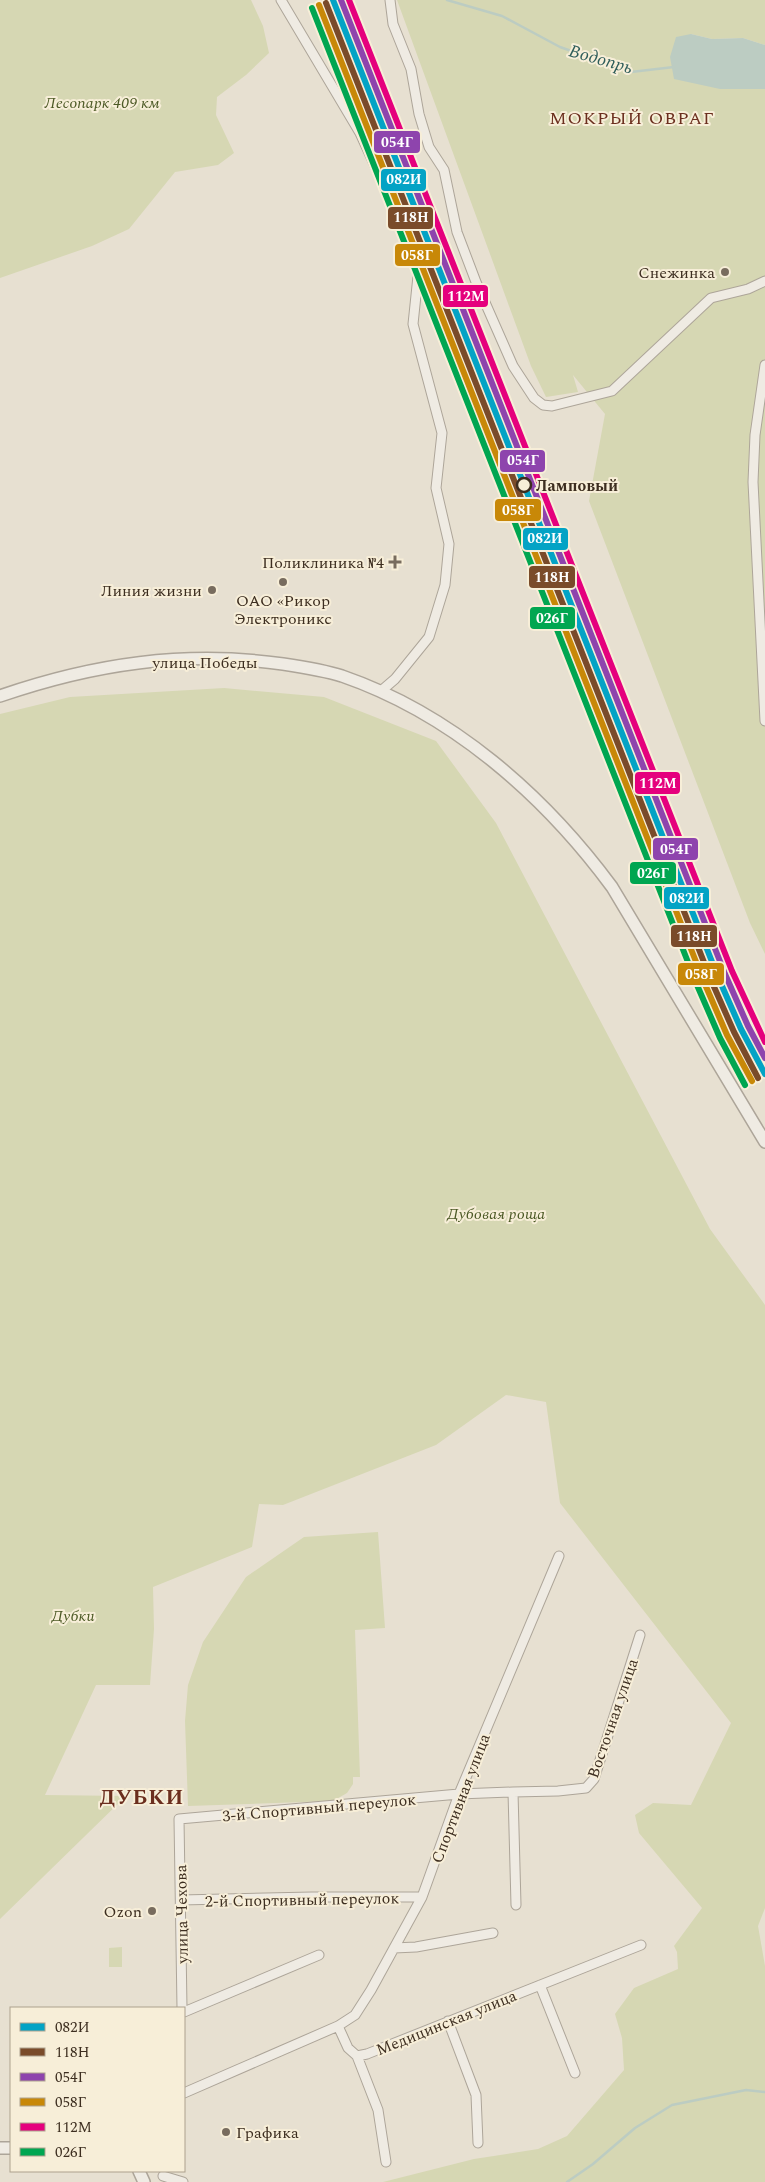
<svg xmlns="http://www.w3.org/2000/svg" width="765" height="2182" viewBox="0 0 765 2182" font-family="Spectral,serif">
<rect width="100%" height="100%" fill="#e7e0d1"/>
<path fill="#d6d7b3" d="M0 0H251L263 26 269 53 246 75 217 97 216 115 234 153 218 165 175 172 129 229 92 246 0 278Z
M397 0H765V45L743 38 712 39 691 34 720 89H765V954L750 923 589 501 605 414 573 375 578 392 546 397 531 366Z
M224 688 324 697 436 741 496 823 710 1229 765 1305V1908L758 1926 765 1966V2182H383L474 2159 538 2149 567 2136 624 2070 622 2038 615 2014 634 1988 678 1969 677 1952 674 1946 702 1908 639 1833 635 1815 653 1803 691 1805 731 1723 560 1503 546 1402 506 1395 436 1445 283 1505 259 1504 252 1547 153 1587 154 1629 150 1685H96L45 1795 126 1796 0 1919V714L70 697Z
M378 1532 385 1628 355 1630 360 1777H353V1784L347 1793 333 1801 188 1806 185 1721 188 1685 203 1642 246 1577 304 1537Z
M122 1947V1967H109V1948Z"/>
<path fill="#bcccc2" d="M691 34 712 39 743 38 765 45V89H720L674 79 670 57 676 37Z"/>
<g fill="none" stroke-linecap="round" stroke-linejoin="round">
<path stroke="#bcccc2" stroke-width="2.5" d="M447 0 502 16 560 47 631 72 674 67
M567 2182 593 2164 635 2128 672 2105 746 2090 765 2092"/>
<defs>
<path id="minor" d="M281 0 360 133 412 247 418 276 413 324 442 433 436 488 449 544 445 585 429 637 395 679 381 691
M390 0 393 24 411 69 419 114 429 147 444 170 457 232 476 282 513 366 534 398 543 405 552 406 612 391 711 298 748 289 765 281
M765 365 755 435 753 482 765 721
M513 1792 558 1791 586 1788 594 1779 640 1635
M181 1900 312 1897H422
M394 1948 416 1947 493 1933
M540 1985 575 2073
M182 2008 179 1819 459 1794 513 1792 516 1905
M184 2012 319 1955
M448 2021 476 2095 478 2143
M338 2026 348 2048 357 2056 367 2054 641 1945
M357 2056 378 2110 386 2162
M184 2093 338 2026 355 2015 371 1990 422 1897 459 1794 559 1556
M163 2176 183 2182"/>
<path id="tertiary" d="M0 696C93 664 185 650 283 664 303 667 323 670 342 676 452 714 544 795 612 887L765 1142
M0 2148H11
M139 2171 144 2182"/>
</defs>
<use href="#minor" stroke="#ada599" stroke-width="11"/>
<use href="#tertiary" stroke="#ada599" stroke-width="14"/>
<use href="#minor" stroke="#efebe3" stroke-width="9"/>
<use href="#tertiary" stroke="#efebe3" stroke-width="11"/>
<defs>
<path id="rail-1" d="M333 0 718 977 741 1029 765 1074"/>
<path id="rail-2" d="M326 3 711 980 734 1032 758 1078"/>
<path id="rail-3" d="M341 0 725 974 748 1026 765 1058"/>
<path id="rail-4" d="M319 5 704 982 727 1035 752 1081"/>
<path id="rail-5" d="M349 0 732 971 765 1042"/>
<path id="rail-6" d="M312 8 697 985 720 1038 745 1085"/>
</defs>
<use href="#rail-1" stroke="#f7eed8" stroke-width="10"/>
<use href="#rail-2" stroke="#f7eed8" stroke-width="10"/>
<use href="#rail-3" stroke="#f7eed8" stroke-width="10"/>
<use href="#rail-4" stroke="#f7eed8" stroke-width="10"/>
<use href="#rail-5" stroke="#f7eed8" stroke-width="10"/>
<use href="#rail-6" stroke="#f7eed8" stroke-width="10"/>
<use href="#rail-1" stroke="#03a3c5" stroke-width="6"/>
<use href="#rail-2" stroke="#7a4b2a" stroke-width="6"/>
<use href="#rail-3" stroke="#8e44ad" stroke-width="6"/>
<use href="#rail-4" stroke="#c88808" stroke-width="6"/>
<use href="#rail-5" stroke="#e5007d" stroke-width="6"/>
<use href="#rail-6" stroke="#00a651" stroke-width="6"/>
</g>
<g fill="#786c5e" stroke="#f7eed8" stroke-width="2">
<circle cx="725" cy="272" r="5"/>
<path d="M392.5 554.5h5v5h5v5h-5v5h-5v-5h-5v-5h5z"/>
<circle cx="283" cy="582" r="5"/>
<circle cx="212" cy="590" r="5"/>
<circle cx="152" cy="1911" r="5"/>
<circle cx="226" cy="2132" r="5"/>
</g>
<circle fill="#f7eed8" stroke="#3d2e20" stroke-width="2.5" cx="524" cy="485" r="7"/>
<g text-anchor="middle" stroke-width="4" stroke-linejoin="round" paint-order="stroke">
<g font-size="16" font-style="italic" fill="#4d5a26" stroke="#f7eed8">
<text x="102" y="108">Лесопарк 409 км</text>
<text x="496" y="1219">Дубовая роща</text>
<text x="73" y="1621">Дубки</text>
</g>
<g font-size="16" fill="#3d2e20" stroke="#f7eed8" text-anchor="end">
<text x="715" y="278">Снежинка</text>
<text x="384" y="568">Поликлиника №4</text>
<text x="202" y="596">Линия жизни</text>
<text x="283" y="606" text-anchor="middle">ОАО «Рикор<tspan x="283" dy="18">Электроникс</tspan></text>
<text x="142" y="1917">Ozon</text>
<text x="236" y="2138" text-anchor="start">Графика</text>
</g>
<g font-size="16" font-weight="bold" fill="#3d2e20" stroke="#f7eed8" text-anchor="start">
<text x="536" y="491">Ламповый</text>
</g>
<g font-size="16" fill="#3d2e20" stroke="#f7eed8">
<text x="205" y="668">улица Победы</text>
<text transform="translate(612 1718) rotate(-71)" y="6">Восточная улица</text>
<text transform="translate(460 1798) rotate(-69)" y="6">Спортивная улица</text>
<text transform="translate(319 1807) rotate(-5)" y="6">3-й Спортивный переулок</text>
<text transform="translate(302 1899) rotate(-1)" y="6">2-й Спортивный переулок</text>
<text transform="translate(181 1914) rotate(-91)" y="6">улица Чехова</text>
<text transform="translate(446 2022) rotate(-22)" y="6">Медицинская улица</text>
</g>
<g font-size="18" font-style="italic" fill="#2f5d5a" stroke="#f7eed8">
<text transform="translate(601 59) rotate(16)" y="6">Водопрь</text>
</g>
<g font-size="18" letter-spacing="1" fill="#6b2e1e" stroke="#f7eed8">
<text x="632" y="124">МОКРЫЙ ОВРАГ</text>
</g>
<g font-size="21" font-weight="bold" letter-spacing="1" fill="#6b2e1e" stroke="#f7eed8">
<text x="142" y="1804">ДУБКИ</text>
</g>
</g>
<g stroke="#f7eed8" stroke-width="2">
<rect x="373" y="130" width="48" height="24" rx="5" fill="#8e44ad"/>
<rect x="380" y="168" width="47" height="24" rx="5" fill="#03a3c5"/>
<rect x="387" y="206" width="47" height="24" rx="5" fill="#7a4b2a"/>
<rect x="394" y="243" width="47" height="24" rx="5" fill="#c88808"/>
<rect x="442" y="284" width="47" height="24" rx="5" fill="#e5007d"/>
<rect x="499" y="449" width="47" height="24" rx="5" fill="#8e44ad"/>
<rect x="494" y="498" width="48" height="24" rx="5" fill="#c88808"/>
<rect x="522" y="527" width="47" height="24" rx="5" fill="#03a3c5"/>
<rect x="528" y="565" width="48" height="24" rx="5" fill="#7a4b2a"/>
<rect x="529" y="606" width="47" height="24" rx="5" fill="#00a651"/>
<rect x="634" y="771" width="47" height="24" rx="5" fill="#e5007d"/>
<rect x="652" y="837" width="47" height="24" rx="5" fill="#8e44ad"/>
<rect x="629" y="861" width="48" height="24" rx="5" fill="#00a651"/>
<rect x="663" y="886" width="47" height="24" rx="5" fill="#03a3c5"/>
<rect x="670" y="924" width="48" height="24" rx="5" fill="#7a4b2a"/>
<rect x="677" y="962" width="48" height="24" rx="5" fill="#c88808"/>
</g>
<g font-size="14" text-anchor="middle" font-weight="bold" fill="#fff">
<text x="397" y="147">054Г</text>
<text x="404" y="184">082И</text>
<text x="411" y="222">118Н</text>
<text x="417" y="260">058Г</text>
<text x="466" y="301">112М</text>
<text x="523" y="465">054Г</text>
<text x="518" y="515">058Г</text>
<text x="545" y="543">082И</text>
<text x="552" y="582">118Н</text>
<text x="552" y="623">026Г</text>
<text x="658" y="788">112М</text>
<text x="676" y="854">054Г</text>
<text x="653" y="878">026Г</text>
<text x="687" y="903">082И</text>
<text x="694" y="941">118Н</text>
<text x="701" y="979">058Г</text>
</g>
<rect x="10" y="2007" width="175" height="165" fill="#f7eed8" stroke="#ada18e"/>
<rect x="20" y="2023" width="25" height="8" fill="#03a3c5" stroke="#ada18e"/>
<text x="55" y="2032" font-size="15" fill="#3d2e20">082И</text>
<rect x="20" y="2048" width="25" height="8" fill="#7a4b2a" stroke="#ada18e"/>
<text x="55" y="2057" font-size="15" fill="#3d2e20">118Н</text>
<rect x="20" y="2073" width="25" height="8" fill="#8e44ad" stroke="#ada18e"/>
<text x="55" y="2082" font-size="15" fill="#3d2e20">054Г</text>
<rect x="20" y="2098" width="25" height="8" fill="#c88808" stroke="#ada18e"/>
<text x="55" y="2107" font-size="15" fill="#3d2e20">058Г</text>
<rect x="20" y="2123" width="25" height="8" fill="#e5007d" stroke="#ada18e"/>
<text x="55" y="2132" font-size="15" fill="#3d2e20">112М</text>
<rect x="20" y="2148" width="25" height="8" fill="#00a651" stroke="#ada18e"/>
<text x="55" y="2157" font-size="15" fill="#3d2e20">026Г</text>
</svg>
